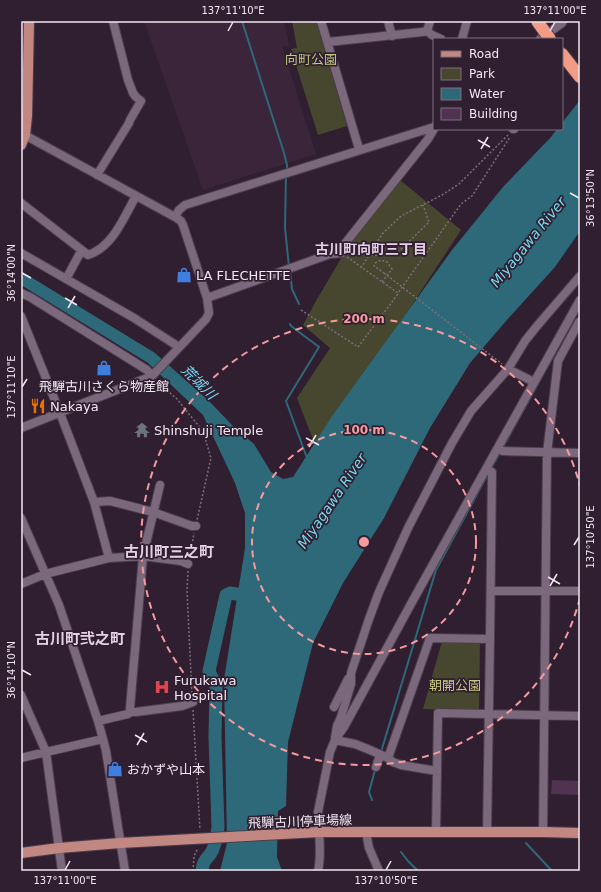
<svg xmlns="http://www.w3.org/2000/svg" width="601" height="892" viewBox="0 0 601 892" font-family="'DejaVu Sans','Noto Sans JP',sans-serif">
<rect width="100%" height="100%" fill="#301f30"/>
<path fill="#3b253b" d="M144 21H284L289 46H282L316 154 203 190Z"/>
<path fill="#46472e" d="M292 21H316L347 126 318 135 291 49 297 48Z
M400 180 461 230 317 450 297 398 330 348 303 325 316 301 356 233Z
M442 641H480L479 711 423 709Z"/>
<path fill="#2d6978" d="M580 100V231L555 267 506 321 470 363 430 428 384 518 343 583 313 643 288 742 286 806 278 811 277 857 282 871H220L227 843 224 679 245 548V513L235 483 203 415 148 363 21 285V271L155 353 209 401 233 426 254 444 271 472 283 479 293 477 332 416 452 250 503 187 551 137 557 129H562V123Z"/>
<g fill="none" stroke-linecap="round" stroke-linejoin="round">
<path stroke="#2d6978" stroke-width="2" d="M242 21 284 153 287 165V171
M286 175 285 228 289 267
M290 271 292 289 299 304
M290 324 291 326 319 347 286 401 307 458
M502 449 556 351
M490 470 500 453
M381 752 436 570 488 474
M372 800 369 792 375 770
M526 843 552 871
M401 852 408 861 418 871"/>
<path stroke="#2d6978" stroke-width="13" d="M202 871C203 858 209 859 213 849 216 842 217 834 218 827L215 737 216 687C215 681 211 677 209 671L226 595 230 593 256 597"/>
</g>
<path fill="#503251" d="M552 780 580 781V795L551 794Z"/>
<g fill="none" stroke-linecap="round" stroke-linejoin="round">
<defs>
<path id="minor" d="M321 21 359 149
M388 21 392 36
M427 31 432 35 441 39
M427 31 430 21
M462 39 467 21
M540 39 562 23 563 21
M328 42 422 32 427 31
M513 129H514
M21 133 175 217 181 221 183 225 207 298
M97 175 129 123 130 120 141 101 136 97 133 93 128 80 113 21
M21 203 88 255C113 247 124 217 136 196
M175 217 179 210 185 205 434 127
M21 253 134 318 179 347
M66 279 79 255 82 251
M21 293 30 297 147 370 152 376
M21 316 60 413 94 502 109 558
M508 369 534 382
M21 428 152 376 206 319 209 313 207 298 330 254 342 253V248L347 241 428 139 434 129
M498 449 503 451 580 453
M486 469 492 472 490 639 487 833
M94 502 110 501 153 512 192 526H196
M21 518 59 605 98 721 103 739 106 751 125 871
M21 584 45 574 109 558 143 556 181 561 188 564
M491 591H580
M21 695 46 752 62 871
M334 707 348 679
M131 712 130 708 143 556 160 485
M98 721 128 714 131 712H136L182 706 193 702
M335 738 337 726 341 717 351 684V673L369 619 379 592 408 528 452 443 471 411 508 369 525 341 537 326 580 276
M335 740 355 744 370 750 388 758 393 762 401 765 437 771
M21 758 46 752 103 739
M388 758 430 638 490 639
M376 767 380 755
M366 832 369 848 379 871
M436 832 438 713 580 716
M543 832 547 453 558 361 579 322
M318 871C321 858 320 844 319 831 319 824 318 819 318 812L330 752 335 740 344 727 412 602 580 300"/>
<path id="major" d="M21 145 25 135 27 116 29 21
M21 853 59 848 120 843 319 832H543L580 833"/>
<path id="highway" d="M562 54 580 77"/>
</defs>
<use href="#minor" stroke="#4c3e4c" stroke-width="10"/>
<use href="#major" stroke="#4c3e4c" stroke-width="12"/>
<use href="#highway" stroke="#4c3e4c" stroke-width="14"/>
<path stroke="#7c6e7c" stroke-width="1.5" stroke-dasharray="2 2" stroke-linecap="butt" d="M371 255H395L429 222 423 205
M347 257 398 293 461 204 472 196 510 137
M361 268 382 234 401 216 442 195 459 184 508 135
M382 282 392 269 387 262 381 260 375 263 374 266 384 273
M301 310 358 347 398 294
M158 382 178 400 188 413 203 431 211 458 197 520
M190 557 194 533
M188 571 187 591 192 695
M193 710 200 830
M193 871 194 856 198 848"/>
<use href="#minor" stroke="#7c687c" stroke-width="8"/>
<use href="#major" stroke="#c38782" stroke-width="10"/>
<use href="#highway" stroke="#f29c86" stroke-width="12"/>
<defs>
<path id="highway-bridge" d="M537 21 550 39"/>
</defs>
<use href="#highway-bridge" stroke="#4c3e4c" stroke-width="14" stroke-linecap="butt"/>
<path stroke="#7c6e7c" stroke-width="1.5" stroke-dasharray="2 2" stroke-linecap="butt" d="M384 273 502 364"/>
<use href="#highway-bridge" stroke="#f29c86" stroke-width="12"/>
</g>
<path fill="none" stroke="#f2e7f2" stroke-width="1.5" d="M228 31 233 22M550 31 555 22M478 140 490 147M481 149 488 137M570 193 579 198M22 273 31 278M65 298 77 305M68 308 75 296M22 387 27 379M306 438 319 445M309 447 316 435M574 545 579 537M548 577 560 584M550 586 557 574M22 670 31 675M135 735 147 742M137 745 144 733M65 870 70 861M386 870 391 861"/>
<g fill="none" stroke="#f59b9e" stroke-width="2" stroke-dasharray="7 5">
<circle cx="364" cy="542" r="112"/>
<path d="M580 598A223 223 0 1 1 580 486"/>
</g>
<defs>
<symbol id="shop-bare" viewBox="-9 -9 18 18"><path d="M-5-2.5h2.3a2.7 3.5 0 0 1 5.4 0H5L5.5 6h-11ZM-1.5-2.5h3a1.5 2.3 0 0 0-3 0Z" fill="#3f7fe0" stroke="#301f30" stroke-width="2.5" paint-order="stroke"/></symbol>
<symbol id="restaurant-bare" viewBox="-9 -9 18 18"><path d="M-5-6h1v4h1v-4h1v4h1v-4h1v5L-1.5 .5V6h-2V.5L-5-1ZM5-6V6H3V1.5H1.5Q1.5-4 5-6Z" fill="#e8710a" stroke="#301f30" stroke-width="2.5" paint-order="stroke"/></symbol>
<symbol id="temple-bare" viewBox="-9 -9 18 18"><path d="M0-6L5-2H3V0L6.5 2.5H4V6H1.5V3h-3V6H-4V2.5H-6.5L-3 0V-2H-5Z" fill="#6b7280" stroke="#301f30" stroke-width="2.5" paint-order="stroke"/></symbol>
<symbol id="hospital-bare" viewBox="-9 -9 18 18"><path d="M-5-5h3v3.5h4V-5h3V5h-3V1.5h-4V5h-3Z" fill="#e0444e" stroke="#301f30" stroke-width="2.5" paint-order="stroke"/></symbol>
</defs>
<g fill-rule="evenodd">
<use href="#shop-bare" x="173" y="264" width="22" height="22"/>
<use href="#shop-bare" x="93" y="357" width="22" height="22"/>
<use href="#restaurant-bare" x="27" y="395" width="22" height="22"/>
<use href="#temple-bare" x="131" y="419" width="22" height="22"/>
<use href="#hospital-bare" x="151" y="676" width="22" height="22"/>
<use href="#shop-bare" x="104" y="758" width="22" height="22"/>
</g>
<g text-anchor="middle" stroke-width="3.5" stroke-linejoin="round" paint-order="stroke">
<g font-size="13" fill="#c4c77e" stroke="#301f30">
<text x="311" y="64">向町公園</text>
<text x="455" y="690">朝開公園</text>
</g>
<g font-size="13" fill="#f2e7f2" stroke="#301f30" text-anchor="start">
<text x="196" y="280">LA FLECHETTE</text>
<text x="104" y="391" text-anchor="middle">飛騨古川さくら物産館</text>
<text x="50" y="411">Nakaya</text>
<text x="154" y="435">Shinshuji Temple</text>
<text x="174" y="685">Furukawa<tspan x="174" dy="15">Hospital</tspan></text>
<text x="127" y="774">おかずや山本</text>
</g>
<g font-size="13" fill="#f2e7f2" stroke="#301f30">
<text transform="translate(300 821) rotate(-2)" y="5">飛騨古川停車場線</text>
</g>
<g font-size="14" font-style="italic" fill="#79d8f0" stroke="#301f30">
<text transform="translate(528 242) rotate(-51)" y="5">Miyagawa River</text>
<text transform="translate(199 382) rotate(45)" y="5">荒城川</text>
<text transform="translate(332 501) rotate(-56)" y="5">Miyagawa River</text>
</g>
<g font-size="14" font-weight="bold" fill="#e5cfe5" stroke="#301f30">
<text x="371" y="254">古川町向町三丁目</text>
</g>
<g font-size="15" font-weight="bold" fill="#e5cfe5" stroke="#301f30">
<text x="169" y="557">古川町三之町</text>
<text x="80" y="644">古川町弐之町</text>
</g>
</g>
<circle cx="364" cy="542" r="6" fill="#f59b9e" stroke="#301f30" stroke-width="2"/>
<g font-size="12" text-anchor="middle" font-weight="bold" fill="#f59b9e" stroke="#301f30" stroke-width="3.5" stroke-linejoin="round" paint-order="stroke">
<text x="364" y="323">200 m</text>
<text x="364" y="434">100 m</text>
</g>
<rect width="601" height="892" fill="none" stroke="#301f30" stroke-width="44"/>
<rect x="433" y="38" width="130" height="92" fill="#301f30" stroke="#7e6f7e"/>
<rect x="441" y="51" width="20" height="6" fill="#c38782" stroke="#7e6f7e"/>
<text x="469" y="58" font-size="12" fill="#f2e7f2">Road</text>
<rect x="441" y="68" width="20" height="12" fill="#46472e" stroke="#7e6f7e"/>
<text x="469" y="78" font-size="12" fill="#f2e7f2">Park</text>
<rect x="441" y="88" width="20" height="12" fill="#2d6978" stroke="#7e6f7e"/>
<text x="469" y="98" font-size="12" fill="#f2e7f2">Water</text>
<rect x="441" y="108" width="20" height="12" fill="#503251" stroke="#7e6f7e"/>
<text x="469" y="118" font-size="12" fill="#f2e7f2">Building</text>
<rect x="22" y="22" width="557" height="848" fill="none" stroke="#f2e7f2" stroke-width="1.5"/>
<g font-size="10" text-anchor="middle" fill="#f2e7f2">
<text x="233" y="14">137°11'10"E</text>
<text x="555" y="14">137°11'00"E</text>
<text transform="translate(590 198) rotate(-90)" y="4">36°13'50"N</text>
<text transform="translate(11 273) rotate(-90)" y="4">36°14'00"N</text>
<text transform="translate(11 387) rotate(-90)" y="4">137°11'10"E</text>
<text transform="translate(590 537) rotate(-90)" y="4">137°10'50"E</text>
<text transform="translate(11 670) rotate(-90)" y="4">36°14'10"N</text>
<text x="65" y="884">137°11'00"E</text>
<text x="386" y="884">137°10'50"E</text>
</g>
</svg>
